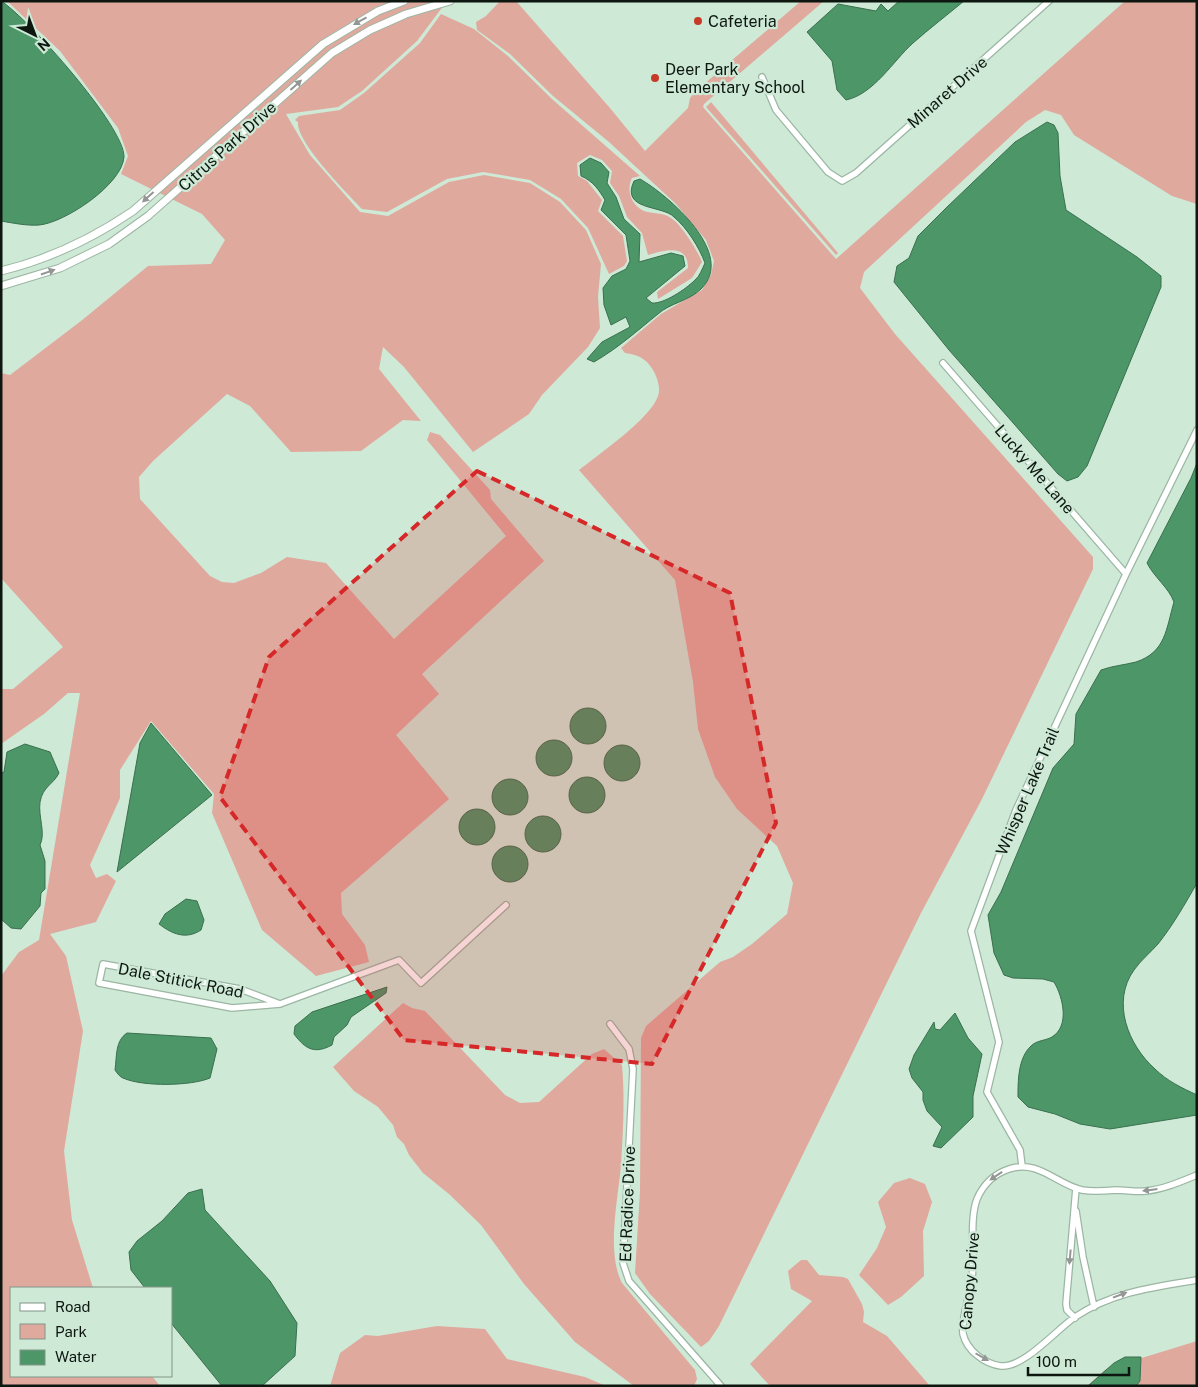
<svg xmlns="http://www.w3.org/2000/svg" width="1198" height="1387" viewBox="0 0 1198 1387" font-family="'Public Sans',sans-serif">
<rect width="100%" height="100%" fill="#cee9d6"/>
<path fill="#e0a99e" d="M7 1H447L417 41 362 91 338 107 286 114 310 155 360 212 388 216 449 182 484 175 530 183 560 202 586 230 601 264 598 297 600 328 588 347 542 395 529 414 473 452 404 367 383 347 379 369 421 421 403 420 361 451 291 452 250 406 227 394 153 461 139 477 140 499 210 576 222 582 234 583 261 573 287 557 326 563 394 639 506 536 427 440 430 432 440 435 490 490 491 499 544 561 422 674 439 694 396 735 449 799 341 893 342 914 365 945 369 962 316 976 262 930 212 813 214 794 151 721 120 770V798L90 865 96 878 107 874 116 881 96 922 50 934 66 956 83 1031 64 1151 72 1220 93 1288H11V1376H152L160 1386H1V976L19 952 39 940 80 693H68L44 714 1 744V689H13L63 647 1 578V373L10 375 81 321 148 266 211 264 225 240 202 214 121 174 128 156 118 128 60 51Z
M500 1H516L610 108 645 151 688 108 690 98 696 91 801 1H824L704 104 703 107 836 259 1125 1H1197V204L1172 196 1074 135 1061 115 1045 110 1026 122 864 272 860 288 895 334 1093 557V569L982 799 921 913 719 1326 709 1341 701 1347 650 1294 635 1273 640 1191 641 1038 646 1026 720 962 733 957 752 944 787 914 793 883 777 846 737 809 715 777 698 729 693 682 675 580 579 470C598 455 651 418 658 396 661 388 657 377 653 370 646 358 638 355 625 353L621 348 661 314 702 290 711 275 714 261 706 240 676 204 609 142 553 96 510 54 477 30 476 22 486 16Z
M441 14 474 29 508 56 552 99 640 176 632 178C626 190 631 205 644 211 653 214 662 212 671 218 681 224 698 251 702 262L692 278 658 299 657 292 688 268C688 243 664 250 648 255L642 233 627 217 619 196 610 183 612 171 602 160 590 155 577 163 578 176 587 181 602 200 598 211 623 236 627 261 624 266 609 274 588 228 561 199 530 180 483 172 447 179 387 212 362 209C347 193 296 142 298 122L295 120 299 116 340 110 364 93 420 43Z
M711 102 838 253 836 255 706 107Z
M403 1003 412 1008 425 1011 505 1095 520 1103 539 1102 592 1054 604 1049 622 1065C625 1099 623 1132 621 1165 618 1200 606 1252 622 1283L695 1370 697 1379 694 1386H634L575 1342 524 1284 481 1225 449 1194 423 1173 409 1155 404 1144 397 1137 393 1125 378 1107 354 1091 333 1067Z
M910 1178 925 1184 932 1202 923 1231 924 1276 901 1297 888 1305 859 1275 877 1248 886 1227 878 1202 894 1183Z
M801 1260H807L819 1275 843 1277 848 1279 862 1304 864 1312 863 1322 887 1336 930 1386H770L750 1364 812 1301 791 1289 788 1271Z
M437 1326 485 1329 507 1359 585 1377 606 1386H330L340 1353 365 1335 378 1336Z
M1197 1341V1386H1087L1106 1369Z"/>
<path fill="#4c9668" stroke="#39704e" d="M1 1C28 18 125 127 124 157 122 185 64 223 39 225 27 226 13 223 1 221Z
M899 1H964C947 15 929 29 913 43 893 61 874 94 846 100L837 90 832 61 807 32 838 4 876 11 881 4 888 11Z
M1047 122 1054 125 1058 133 1060 176 1066 210 1137 257 1161 276V287L1087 466 1078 477 1067 481 1058 474 949 350 894 282 897 266 909 258 918 236 946 208 1015 142Z
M590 158 601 163 609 172 607 183 616 197 624 219 640 234 639 262 671 253 683 256 685 266 646 298 652 303C664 304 686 289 695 280 700 276 702 269 705 263 699 247 687 228 674 217 663 205 620 211 634 181L640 179C668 195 737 254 701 289 689 301 670 303 658 314 637 331 618 348 594 362L587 359 602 342 630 327 626 317 611 325 604 305 603 288 612 276 626 269 630 261 626 235 601 210 605 200C599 190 593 181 581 176L580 165Z
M1197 463V883C1185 904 1173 925 1158 944 1150 953 1141 960 1134 970 1111 1002 1128 1045 1155 1069 1167 1081 1182 1088 1197 1095V1115L1110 1129 1080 1124 1055 1114 1028 1107 1018 1097C1018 1081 1018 1058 1031 1046 1037 1040 1045 1041 1052 1037 1070 1026 1063 997 1054 982L1043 979 1013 978 1004 975 994 953 988 915 1001 892 1053 768 1074 744 1076 714 1101 670C1112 666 1124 665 1136 662 1166 652 1166 629 1174 602 1169 588 1154 577 1147 563L1191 478Z
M570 726a18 18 0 1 1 36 0a18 18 0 1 1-36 0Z
M151 723 212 795 117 872 140 743Z
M536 758a18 18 0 1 1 36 0a18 18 0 1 1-36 0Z
M25 744 50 752 59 773C53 785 43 786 40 802 38 817 46 833 40 845L45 861V889L41 893 40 906 21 929 11 928 1 919V773L4 772 7 752Z
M604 763a18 18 0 1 1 36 0a18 18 0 1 1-36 0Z
M569 795a18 18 0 1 1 36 0a18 18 0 1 1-36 0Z
M492 797a18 18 0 1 1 36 0a18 18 0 1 1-36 0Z
M459 827a18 18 0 1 1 36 0a18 18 0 1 1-36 0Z
M525 834a18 18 0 1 1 36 0a18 18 0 1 1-36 0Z
M492 864a18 18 0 1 1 36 0a18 18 0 1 1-36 0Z
M186 899 197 901 204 920 201 930C186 940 172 934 159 924L165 914Z
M387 987 386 993 351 1017 347 1025 334 1037 332 1045C315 1054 306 1050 294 1034L295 1026 312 1012Z
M955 1013 968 1038 982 1054 973 1096V1117L941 1148 933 1146 942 1127 927 1111 923 1100V1092L912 1078 909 1069 914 1055 934 1022 935 1029 940 1030Z
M127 1033 211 1038 217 1049 210 1078C191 1086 143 1087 123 1078 120 1077 117 1073 115 1070 117 1056 115 1041 127 1033Z
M202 1189 205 1210 270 1281 297 1323 295 1356 262 1386H222L171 1323V1288H145L131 1270 129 1252 137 1241 162 1221 188 1193Z
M1125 1357H1141L1140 1381 1136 1386H1088L1114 1363Z"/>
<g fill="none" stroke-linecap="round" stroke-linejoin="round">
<defs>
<path id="minor" d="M762 77 776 110 828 172 842 181 856 173 1049 1
M943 363 1126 574
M280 1004 232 1008 99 983 103 964 240 989 280 1004 399 960 421 983 506 905
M610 1024 629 1049 633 1069 623 1263 629 1281 721 1386
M1022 1166 1020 1150 987 1092 999 1042 971 931 1016 810 1126 574 1197 430
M1197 1175C1180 1182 1164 1189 1146 1191 1136 1192 1126 1190 1116 1190 1105 1191 1093 1192 1082 1190 1056 1184 1038 1159 1009 1169 994 1174 983 1185 977 1199 969 1220 975 1255 972 1278 970 1294 961 1319 963 1334 967 1351 985 1364 1001 1366 1024 1368 1056 1330 1075 1317 1112 1292 1154 1287 1197 1280
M1076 1211 1083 1257 1094 1307
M1075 1318 1067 1310 1066 1304 1076 1188"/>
<path id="tertiary" d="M1 271C50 259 92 239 133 211L323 44 378 11 404 1
M1 286 60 268 109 244 148 216 332 53 370 30 406 14 450 1"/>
</defs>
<use href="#minor" stroke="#9cb6a4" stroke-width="8"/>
<use href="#tertiary" stroke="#9cb6a4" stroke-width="9"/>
<use href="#minor" stroke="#fff" stroke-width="5.5"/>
<use href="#tertiary" stroke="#fff" stroke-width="7"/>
</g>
<defs><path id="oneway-solid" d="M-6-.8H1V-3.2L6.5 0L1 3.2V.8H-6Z" transform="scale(1.25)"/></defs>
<g fill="#929793">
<use href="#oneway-solid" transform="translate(360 21) rotate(151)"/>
<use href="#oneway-solid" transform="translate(296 85) rotate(-42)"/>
<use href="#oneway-solid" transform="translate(148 197) rotate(138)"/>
<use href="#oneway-solid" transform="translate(48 272) rotate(-19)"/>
<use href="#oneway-solid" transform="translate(996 1176) rotate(146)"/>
<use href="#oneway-solid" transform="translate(1150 1190) rotate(173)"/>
<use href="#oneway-solid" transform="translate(1070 1257) rotate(95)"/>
<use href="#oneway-solid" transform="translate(1120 1295) rotate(-21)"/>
<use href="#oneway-solid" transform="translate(982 1357) rotate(30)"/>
</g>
<path fill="#d62828" fill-opacity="0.2" stroke="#d62828" stroke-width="4" stroke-dasharray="10 6" stroke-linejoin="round" d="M477 471 730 593 776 823 652 1064 404 1040 220 797 269 657Z"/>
<g fill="#c63a26" stroke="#cee9d6" stroke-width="2">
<circle cx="698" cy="21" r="5"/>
<circle cx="655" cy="78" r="5"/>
</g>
<g text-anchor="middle" stroke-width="4.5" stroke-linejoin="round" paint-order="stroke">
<g font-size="16" fill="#0d1710" stroke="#cee9d6" text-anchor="start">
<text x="708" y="27">Cafeteria</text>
<text x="665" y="75">Deer Park<tspan x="665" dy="18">Elementary School</tspan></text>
</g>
<g font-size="16" fill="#0d1710" stroke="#cee9d6">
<text transform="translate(947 92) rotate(-41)" y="6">Minaret Drive</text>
<text transform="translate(227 146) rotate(-42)" y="6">Citrus Park Drive</text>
<text transform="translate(1035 469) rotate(49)" y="6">Lucky Me Lane</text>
<text transform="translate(1027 791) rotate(-67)" y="6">Whisper Lake Trail</text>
<text transform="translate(181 980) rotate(11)" y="6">Dale Stitick Road</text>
<text transform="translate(627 1204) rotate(-88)" y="6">Ed Radice Drive</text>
<text transform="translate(969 1281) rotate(-85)" y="6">Canopy Drive</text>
</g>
</g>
<rect width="1198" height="1387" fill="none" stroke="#0d1710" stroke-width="5"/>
<rect x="10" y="1287" width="162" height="90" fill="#cee9d6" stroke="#819587"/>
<rect x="20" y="1303" width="25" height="8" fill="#ffffff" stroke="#819587"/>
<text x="55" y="1312" font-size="15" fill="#0d1710">Road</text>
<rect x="20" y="1324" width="25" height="15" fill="#e0a99e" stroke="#819587"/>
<text x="55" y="1337" font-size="15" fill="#0d1710">Park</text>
<rect x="20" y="1350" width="25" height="15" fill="#4c9668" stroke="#819587"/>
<text x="55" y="1362" font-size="15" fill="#0d1710">Water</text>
<g transform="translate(35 35) rotate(138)" stroke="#cee9d6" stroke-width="4" paint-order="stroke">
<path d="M0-4L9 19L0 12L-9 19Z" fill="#0d1710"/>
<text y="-8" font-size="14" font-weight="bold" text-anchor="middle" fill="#0d1710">N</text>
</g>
<path d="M1028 1367v8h101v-8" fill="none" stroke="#0d1710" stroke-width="2.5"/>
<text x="1036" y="1367" font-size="15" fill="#0d1710" stroke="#cee9d6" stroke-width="4" paint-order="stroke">100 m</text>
</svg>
